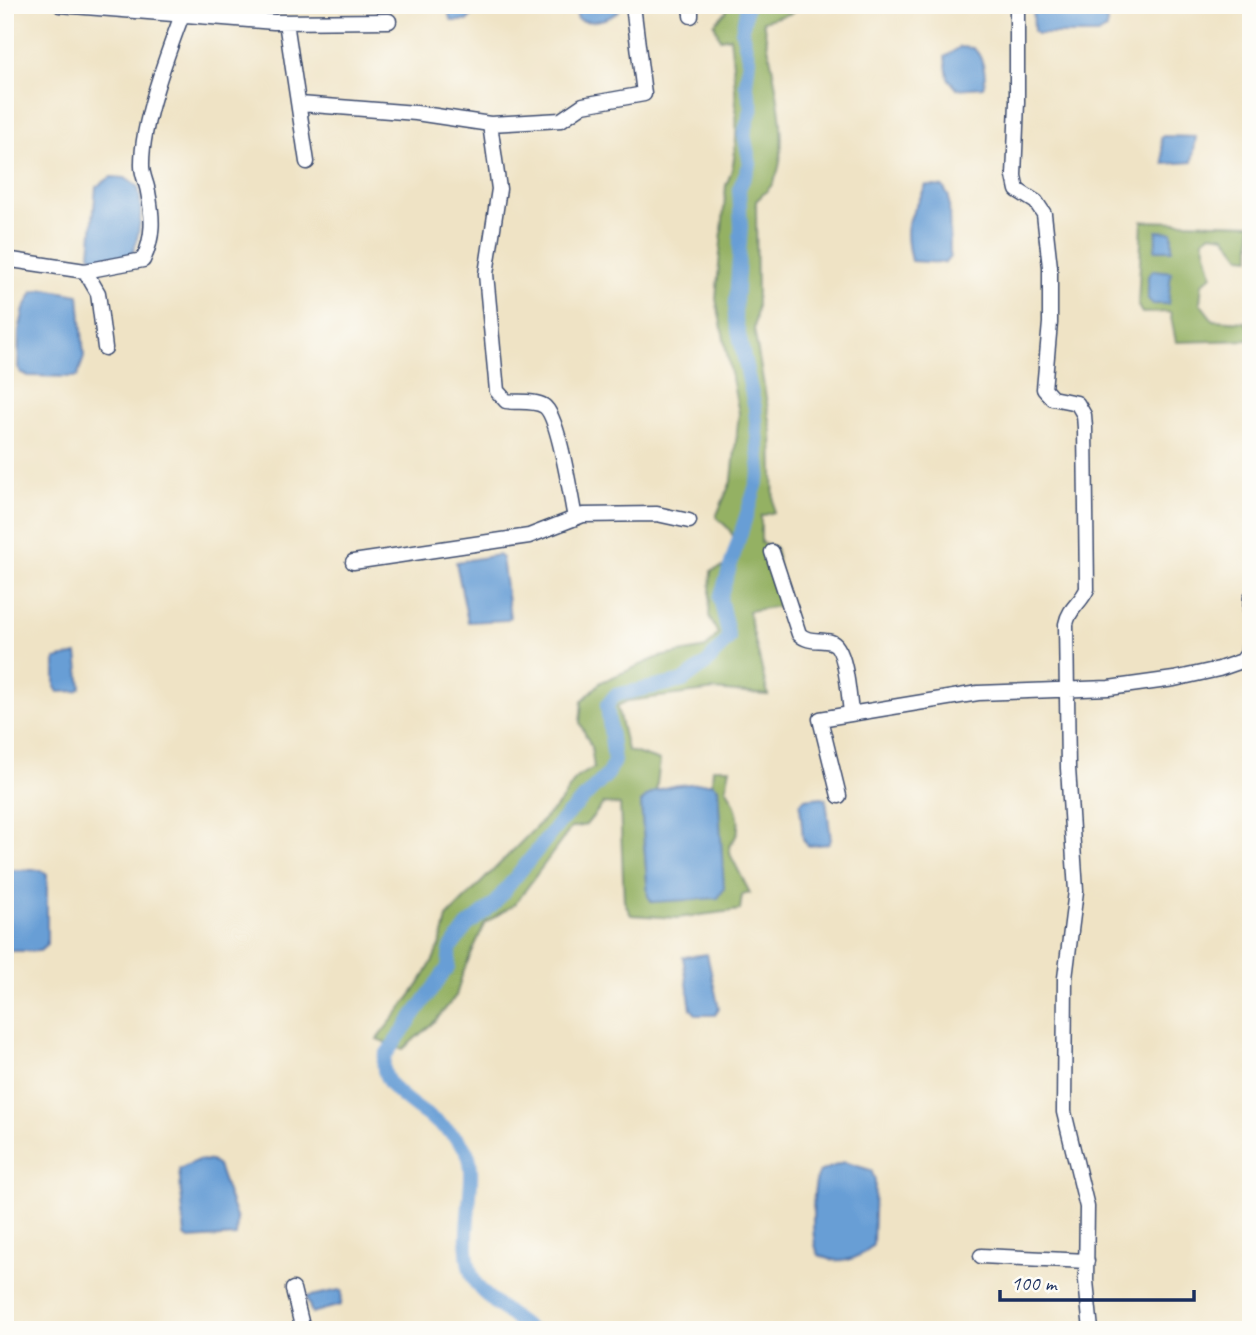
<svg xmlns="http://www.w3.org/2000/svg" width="1256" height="1335" viewBox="0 0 1256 1335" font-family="Caveat,sans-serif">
<rect width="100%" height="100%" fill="#fdfcf7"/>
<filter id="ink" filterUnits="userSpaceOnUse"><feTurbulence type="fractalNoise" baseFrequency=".0143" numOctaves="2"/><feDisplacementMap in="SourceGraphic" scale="14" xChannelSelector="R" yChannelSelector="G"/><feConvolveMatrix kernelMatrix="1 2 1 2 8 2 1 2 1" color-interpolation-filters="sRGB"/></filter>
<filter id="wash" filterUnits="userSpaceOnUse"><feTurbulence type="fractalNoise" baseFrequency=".00686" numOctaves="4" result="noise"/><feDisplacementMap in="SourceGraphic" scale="28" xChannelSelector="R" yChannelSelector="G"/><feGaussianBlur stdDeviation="1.57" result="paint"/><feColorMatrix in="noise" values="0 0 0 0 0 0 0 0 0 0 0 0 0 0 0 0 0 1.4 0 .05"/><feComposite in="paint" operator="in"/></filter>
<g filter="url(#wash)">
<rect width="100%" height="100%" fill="#efe3c5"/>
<path fill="#94b163" stroke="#587060" stroke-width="2" d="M727 5H797L793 13 763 21C770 62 796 151 771 186 767 191 761 196 756 201L757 308 754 329 772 432 774 512 761 516V543L775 547 786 605 748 611 768 695 715 690 627 701 617 706 627 750 660 761 656 791 641 803 648 896 652 902 718 788 712 783 713 768H730L726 788C737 805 746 830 729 846L731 856 750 893 742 895 740 910 677 918 631 915 624 901 620 805 603 804 586 825 571 828 515 904 485 923 463 972 456 996 436 1020 403 1049 377 1039C406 1002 440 965 447 917L559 804 577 777 594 768 591 746 580 723 582 701 601 682 659 657 706 648 718 634 709 616 711 571 737 562 740 547 728 528 716 517 732 479 739 413 716 299 726 185C744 151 734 75 730 37L720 39 714 24 726 12Z
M1142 221 1251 224V258L1241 257 1225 236 1211 234 1203 240 1212 275 1202 284 1200 303 1213 320 1245 322 1251 329V340L1176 342 1170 312 1142 313 1138 306Z"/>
<path fill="#679ed5" stroke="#41669a" stroke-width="2" d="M450 5H473V14L467 21H452L449 16Z
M574 5H618L619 11C610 19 590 25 578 19Z
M1033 5H1106L1107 29 1097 34H1037L1034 31Z
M960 47 973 48C982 54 988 76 983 87L957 89 948 78 945 57Z
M1163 136 1196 137 1192 162 1164 164 1161 138Z
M111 177 125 178 138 187C144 210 139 236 131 259L101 263 90 254 96 187Z
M926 185 943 187 949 197 950 257 945 263 911 261C901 218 911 222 926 185Z
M1157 231 1172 232V250H1155Z
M1153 270 1171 272 1168 304H1153L1148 299V276Z
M45 289 79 295 84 357 77 377 28 376 21 373 18 368 19 331 24 309 33 292Z
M498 555 502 558 510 617 506 620 468 622 456 562Z
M77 654 81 687 77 691 58 692 55 687V659Z
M712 783 718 788 724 889 718 898 652 902 648 896 641 803C654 783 691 784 712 783Z
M823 797 826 799 831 840 828 844 808 846 803 839 800 804 804 799Z
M5 870H41L47 875V945L40 951H5Z
M707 954 719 1009 715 1015H697L691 1009 683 957Z
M198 1160 211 1161 218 1166 237 1220 236 1236 189 1239 185 1236 179 1169Z
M844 1162 871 1170 875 1180 873 1245C858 1261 838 1265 819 1255 810 1241 812 1188 819 1172Z
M339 1290 342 1291 341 1305 312 1313 306 1297Z"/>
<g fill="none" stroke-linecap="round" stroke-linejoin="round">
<path stroke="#679ed5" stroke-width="14" d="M531 1330C514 1317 494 1305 480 1289 460 1267 468 1222 470 1194 471 1180 473 1165 467 1152 449 1118 372 1096 385 1056L448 967 450 949 467 926 493 905 560 822 608 774 614 761 607 705 615 695 683 681 708 662 729 638 720 598 760 473 755 408 735 316 741 227 739 189 750 164 744 134 752 107 746 85 749 59 742 32 747 5"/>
</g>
</g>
<g filter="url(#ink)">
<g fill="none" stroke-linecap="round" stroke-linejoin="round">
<defs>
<path id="minor" d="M60 5 274 22 389 21
M1017 5V102L1014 176 1017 190 1036 202 1044 214 1050 267V323L1044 389 1052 398 1077 403 1084 415 1085 428 1087 589C1081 603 1069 608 1066 624L1068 768 1076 891 1065 978 1064 1112 1087 1207 1086 1281 1091 1330
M691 16V5
M286 22 307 162
M300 104 416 113 490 124 561 120 583 105 644 94 633 5
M490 124 499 189 486 274 497 391 506 401C517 403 534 400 544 406 559 416 571 499 575 518
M5 259 85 271 98 293 105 348
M85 271 143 260C154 237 153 217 148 192 147 184 142 175 142 166 141 124 167 55 182 15
M772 552 799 634C808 643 819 639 831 642 846 646 849 697 851 713
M353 562 529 536 583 515 657 514 689 521
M839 796 820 719 978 693 1109 688 1174 679 1219 669 1242 661 1248 653 1251 597
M981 1256 1087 1261
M293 1289 303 1330"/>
</defs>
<use href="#minor" stroke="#3b4a6d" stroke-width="17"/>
<use href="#minor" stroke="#fff" stroke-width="14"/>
</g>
</g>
<rect width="1256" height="1335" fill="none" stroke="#fdfcf7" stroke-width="28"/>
<path d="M1000 1290v10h194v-10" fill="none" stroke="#1b2f5e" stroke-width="3.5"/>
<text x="1011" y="1290" font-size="21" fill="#1b2f5e" stroke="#fdfcf7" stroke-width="5" paint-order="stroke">100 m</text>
</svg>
